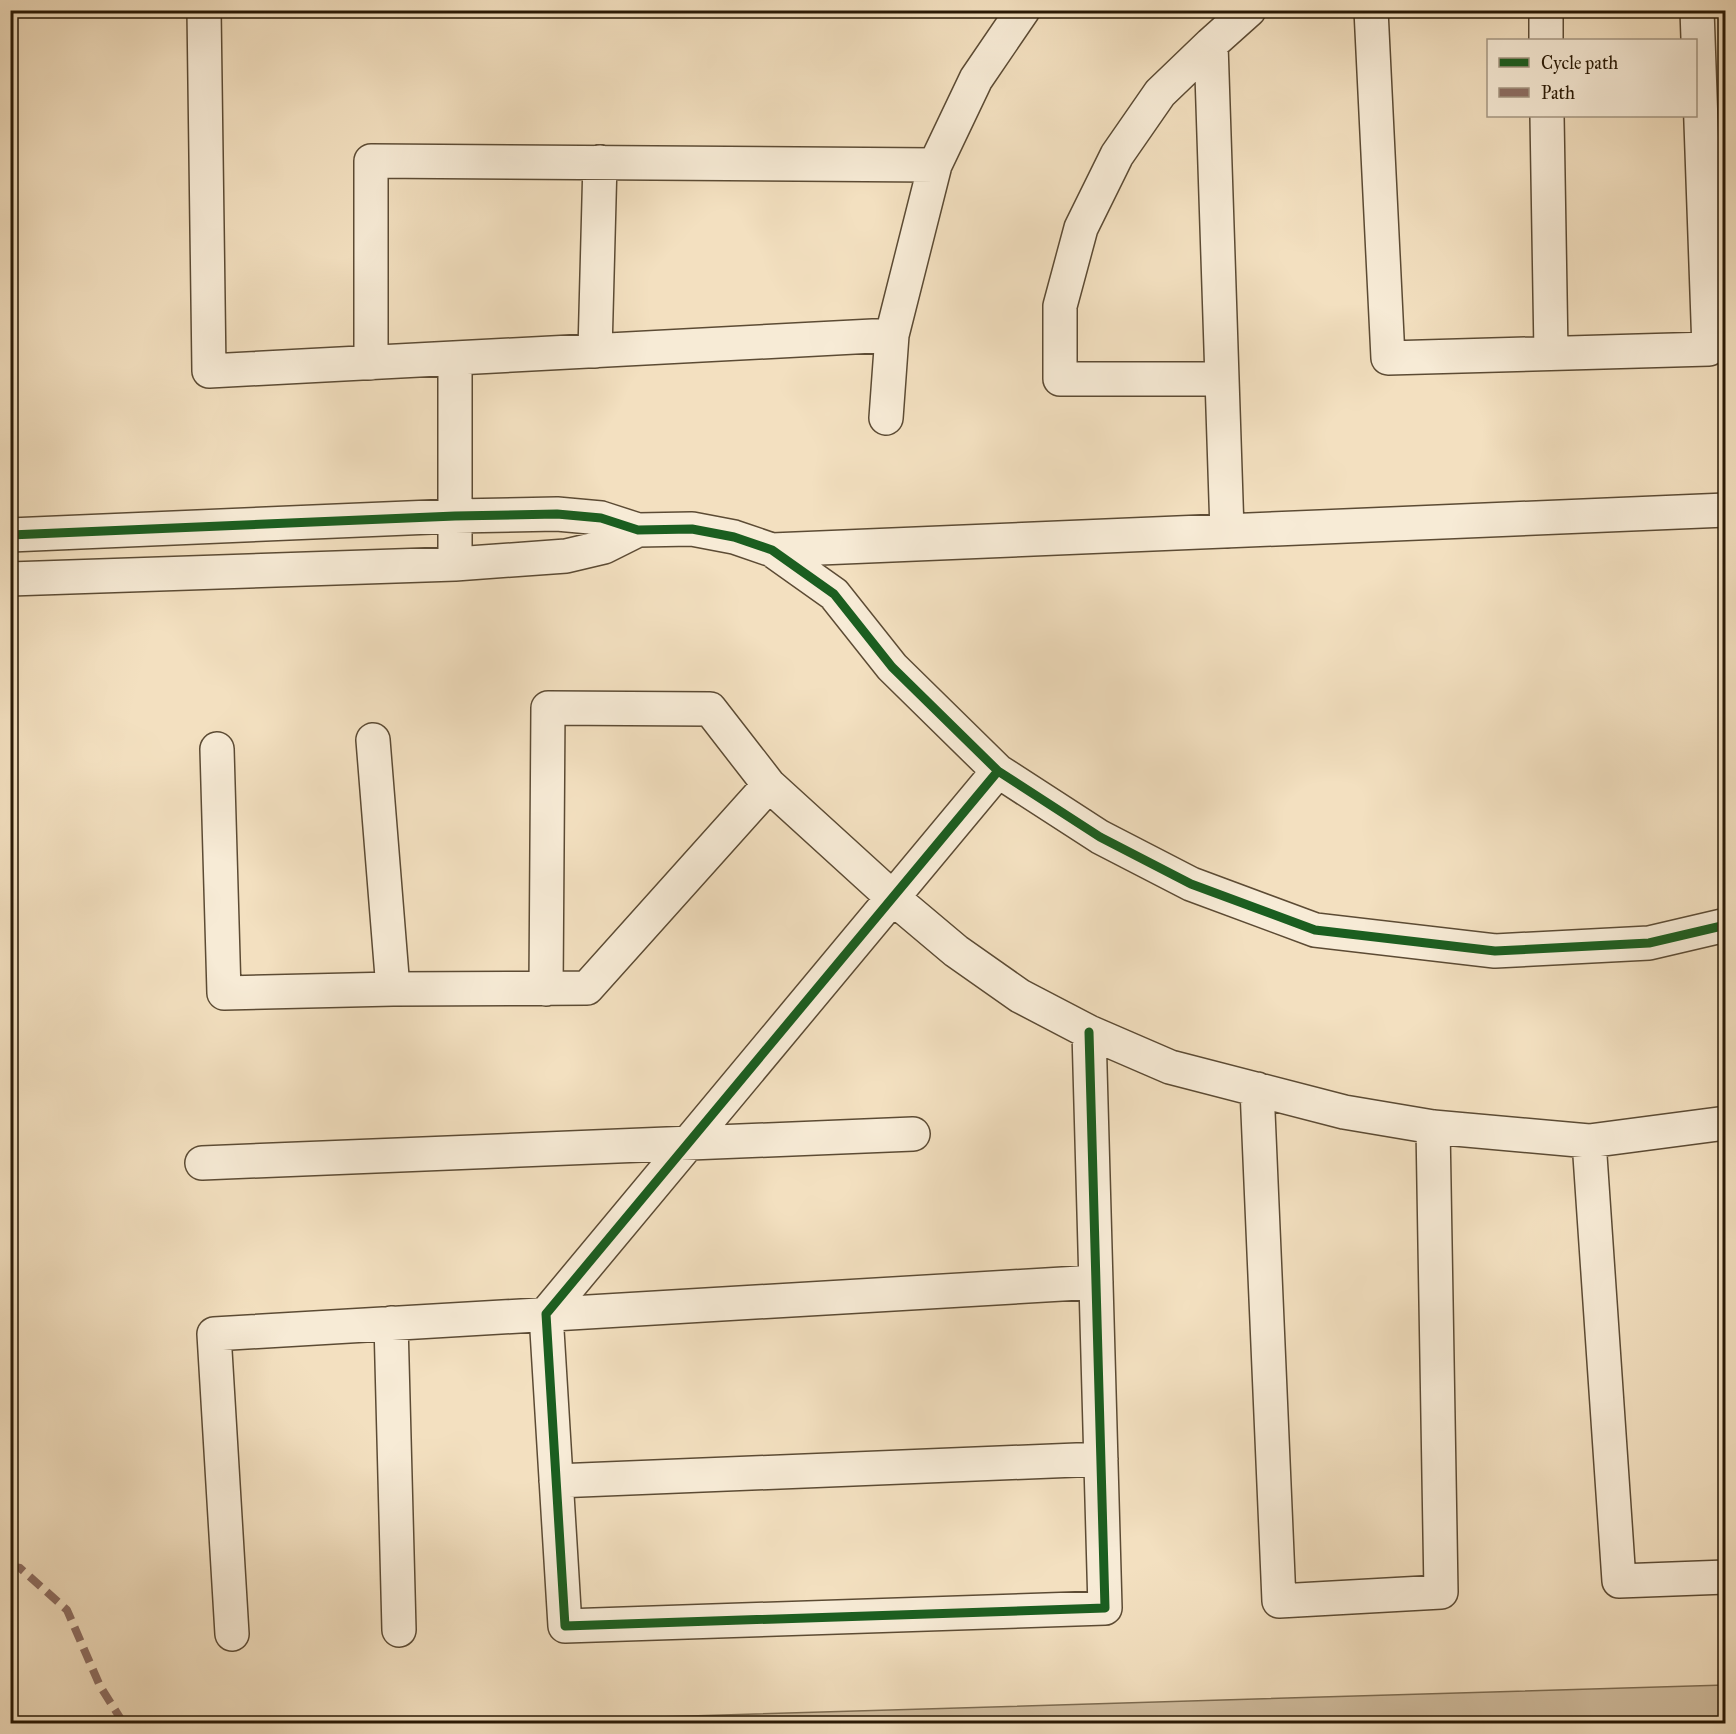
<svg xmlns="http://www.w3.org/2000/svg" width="1736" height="1734" viewBox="0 0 1736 1734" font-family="'IM FELL Great Primer',serif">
<rect width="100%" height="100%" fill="#f3e0c0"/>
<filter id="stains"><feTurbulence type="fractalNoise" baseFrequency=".00333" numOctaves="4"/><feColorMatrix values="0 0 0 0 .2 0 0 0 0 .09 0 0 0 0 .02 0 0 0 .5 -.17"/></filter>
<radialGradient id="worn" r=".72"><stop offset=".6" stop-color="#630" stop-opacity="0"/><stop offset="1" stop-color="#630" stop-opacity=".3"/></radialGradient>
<path fill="#d1bea0" stroke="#7d6c52" stroke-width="1.5" d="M1725 1685V1724L455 1723Z"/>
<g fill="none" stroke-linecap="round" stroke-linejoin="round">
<defs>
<path id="minor" d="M204 10 209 371 892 335
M1371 10 1388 358 1709 349 1697 10
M1546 10V40
M1211 44 1227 531
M1547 116 1551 353
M595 351 600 162
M371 363V161L935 165
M1222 379H1060V306L1081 228 1117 155 1160 93 1211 44 1249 10
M886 418 892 335 935 165 976 79 1023 10
M10 535 455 516 557 514 601 518 638 530 692 529 734 537 772 550 834 594 892 667 998 771 1100 837 1191 884 1315 930 1495 951 1649 943 1726 925
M772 550 1726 510
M455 564V358
M10 579 455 564 566 556 604 547 638 530
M373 740 393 989
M217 749 224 993 393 989 587 988 769 785
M998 771 546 1314 565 1626 1105 1608 1089 1032
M546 989 548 708 710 709 769 785 893 898 956 951 1020 996 1089 1032 1170 1067 1344 1112 1433 1127 1589 1141 1726 1123
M1257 1089 1279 1601 1441 1592 1433 1127
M1589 1141 1619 1581 1726 1577
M202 1163 913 1134
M391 1323 399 1630
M556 1481 1101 1459
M232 1634 214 1334 1096 1282"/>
</defs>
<use href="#minor" stroke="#5c4b34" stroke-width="36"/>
<use href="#minor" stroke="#f7ebd6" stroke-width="33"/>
<path stroke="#8d6e63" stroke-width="8" stroke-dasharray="15 8" stroke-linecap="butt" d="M10 1566 20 1568 67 1610 100 1686 124 1724
M1100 1724 1155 1721"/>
<defs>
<path id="cycleway" d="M10 535 455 516 557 514 601 518 638 530 692 529 734 537 772 550 834 594 892 667 998 771 1100 837 1191 884 1315 930 1495 951 1649 943 1726 925
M998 771 546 1314 565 1626 1105 1608 1089 1032"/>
</defs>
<use href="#cycleway" stroke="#f7ebd6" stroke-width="13"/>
<use href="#cycleway" stroke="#1b5e20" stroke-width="9"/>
</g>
<rect width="1736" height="1734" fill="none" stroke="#f3e0c0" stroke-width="36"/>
<rect x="12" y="12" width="1712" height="1710" fill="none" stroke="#291905" stroke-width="3"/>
<rect x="18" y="18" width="1700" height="1698" fill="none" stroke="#291905" stroke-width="1.5"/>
<rect x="1487" y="39" width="210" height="78" fill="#f7ebd6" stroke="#a59782" stroke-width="1.5"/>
<rect x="1499" y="58" width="30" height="9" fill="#1b5e20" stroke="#a59782" stroke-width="1.5"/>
<text x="1541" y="69" font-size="18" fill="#291905">Cycle path</text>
<rect x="1499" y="88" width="30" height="9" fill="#8d6e63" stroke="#a59782" stroke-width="1.5"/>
<text x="1541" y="99" font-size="18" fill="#291905">Path</text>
<rect width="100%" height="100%" filter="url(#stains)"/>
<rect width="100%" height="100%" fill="url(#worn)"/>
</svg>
